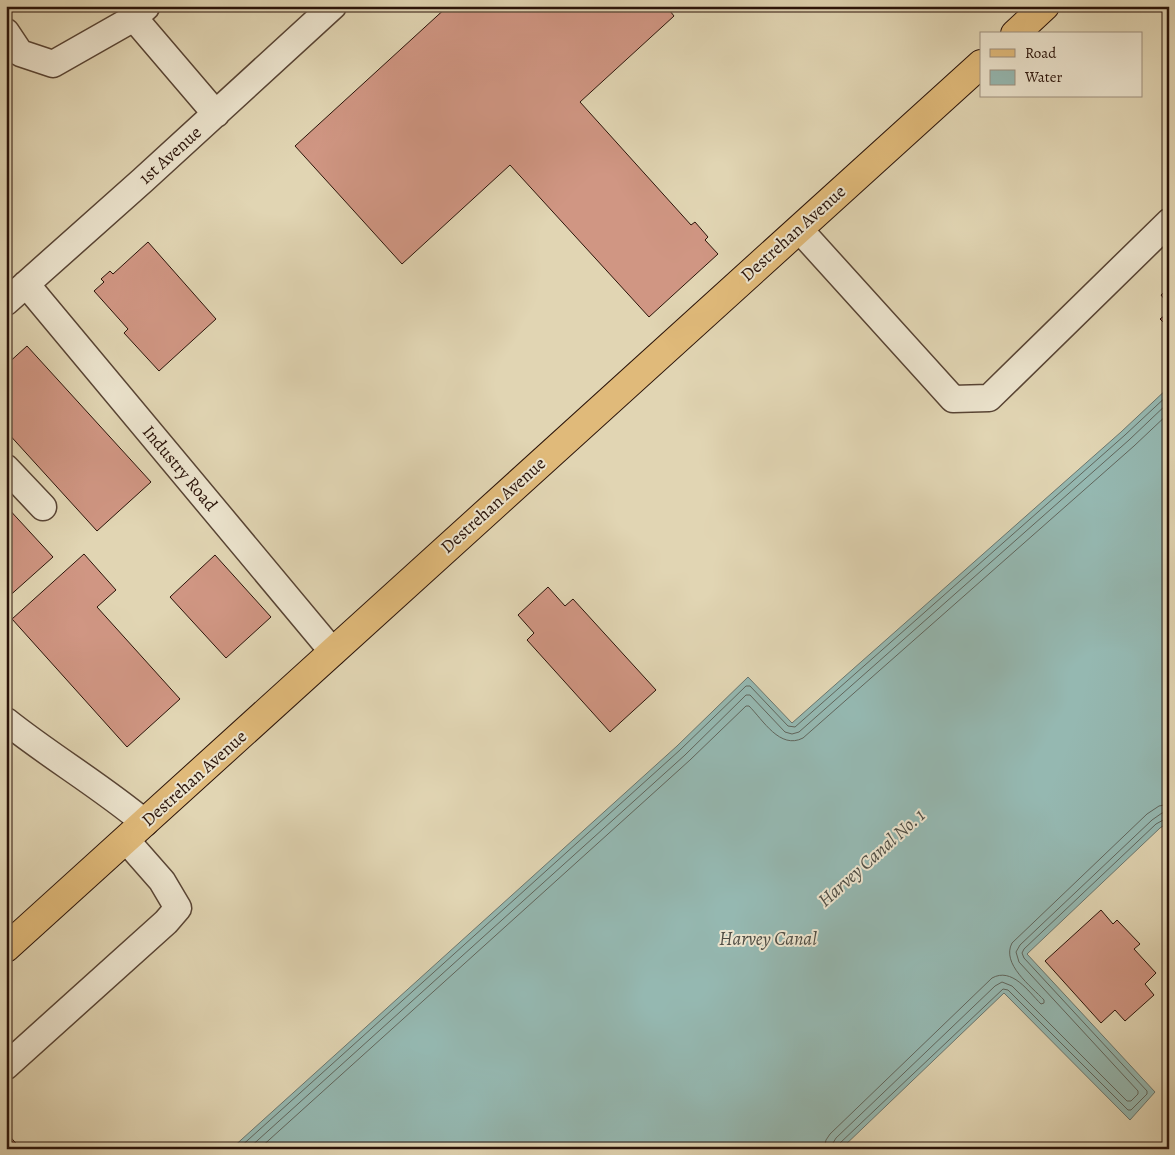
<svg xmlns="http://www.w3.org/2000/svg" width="1175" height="1155" viewBox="0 0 1175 1155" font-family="Alegreya,serif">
<rect width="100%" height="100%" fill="#e1d5b3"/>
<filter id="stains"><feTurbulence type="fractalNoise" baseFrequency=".004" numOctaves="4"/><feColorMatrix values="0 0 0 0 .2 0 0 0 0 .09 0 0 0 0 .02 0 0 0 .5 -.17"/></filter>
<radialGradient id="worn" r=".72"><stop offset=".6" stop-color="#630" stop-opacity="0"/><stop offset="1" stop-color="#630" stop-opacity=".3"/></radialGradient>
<path fill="#95b8b1" stroke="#6a766e" d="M1169 387V822L1160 828 1027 954 1155 1092 1130 1120 1004 993 841 1149H231L677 746 748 677 792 723 1121 432Z"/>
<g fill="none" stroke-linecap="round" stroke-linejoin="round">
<path stroke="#60665d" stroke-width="1" d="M238 1149 680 750 746 686H750L788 726 795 727 1125 435 1169 394
M248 1149 685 755 746 695H750L785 732 792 734 799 732 1129 440 1169 402
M259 1149 690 760 746 706H749C763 720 780 750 803 738L1134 446 1169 413
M824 1149 826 1140 830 1134 992 978C1012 967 1028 991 1041 1004L1044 1003V1000C1031 986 1001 964 1012 943L1147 814 1159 806 1169 804
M832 1149 833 1143 836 1138 995 986 1002 982 1012 986 1127 1101H1131L1138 1094V1091L1019 962 1016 952 1020 945 1152 820 1162 813 1169 812
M838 1149 840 1143 1003 989 1008 990 1128 1110H1131L1147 1094V1091L1024 958 1022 953 1024 949 1156 824 1165 819 1169 818"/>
</g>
<path fill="#d09683" stroke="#2a1309" d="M448 6H666L674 16 580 102 691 225 695 222 708 237 705 240 718 254 649 317 510 165 402 264 295 146Z
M148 242 216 319 159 371 124 333 128 329 94 291 104 282 101 279 110 271 113 274Z
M1169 288V305L1161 295Z
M1169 312V328L1160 319Z
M27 346 151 482 97 531 6 431V365Z
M6 506 53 557 6 599Z
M84 554 116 590 97 607 180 699 127 747 12 619Z
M215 555 271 617 226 658 170 597Z
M548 587 565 606 573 599 656 690 610 732 527 640 534 633 518 615Z
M1101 910 1113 924 1117 920 1140 944 1134 949 1156 973 1145 984 1154 995 1125 1021 1115 1010 1101 1023 1045 961Z
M6 1132 21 1149H6Z"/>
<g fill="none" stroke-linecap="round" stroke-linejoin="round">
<defs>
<path id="minor" d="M146 7 134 18 216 114
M6 32 20 53 53 64 134 18
M799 229 953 399 989 398 1169 222
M26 284 333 652
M6 302 143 180 333 6
M6 468 43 507
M6 721C51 757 101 786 145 823
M6 1066 166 922 178 908 162 881 126 840"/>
<path id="major" d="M1015 34 1045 6
M6 948 981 64"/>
</defs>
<use href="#minor" stroke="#584434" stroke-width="29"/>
<use href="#major" stroke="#2a1309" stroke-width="30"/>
<use href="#minor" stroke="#ece4ce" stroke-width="26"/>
<use href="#major" stroke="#e0ba7a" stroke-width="28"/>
</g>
<g text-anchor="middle" stroke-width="4" stroke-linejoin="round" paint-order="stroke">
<g font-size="18" fill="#2a1309" stroke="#ece4ce">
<text transform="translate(170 155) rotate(-42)" y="6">1st Avenue</text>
<text transform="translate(793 233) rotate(-42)" y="6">Destrehan Avenue</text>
<text transform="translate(180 468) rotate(50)" y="6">Industry Road</text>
<text transform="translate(493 505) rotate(-42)" y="6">Destrehan Avenue</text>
<text transform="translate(194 778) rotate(-42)" y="6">Destrehan Avenue</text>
</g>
<g font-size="19" font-style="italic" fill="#4f4d44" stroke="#ece4ce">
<text transform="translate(871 857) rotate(-42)" y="7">Harvey Canal No. 1</text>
<text x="768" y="945">Harvey Canal</text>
</g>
</g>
<rect width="1175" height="1155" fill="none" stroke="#e1d5b3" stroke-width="25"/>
<rect x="8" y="8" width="1160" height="1140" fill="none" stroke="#2a1309" stroke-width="2.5"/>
<rect x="12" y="12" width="1150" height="1130" fill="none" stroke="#2a1309"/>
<rect x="980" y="32" width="162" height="65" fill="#ece4ce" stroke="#9e907f"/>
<rect x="990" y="49" width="25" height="8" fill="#e0ba7a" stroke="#9e907f"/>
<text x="1025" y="58" font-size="15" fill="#2a1309">Road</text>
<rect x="990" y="70" width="25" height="15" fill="#95b8b1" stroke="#9e907f"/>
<text x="1025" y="82" font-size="15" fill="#2a1309">Water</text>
<rect width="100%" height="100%" filter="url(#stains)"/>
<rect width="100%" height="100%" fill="url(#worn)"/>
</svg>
